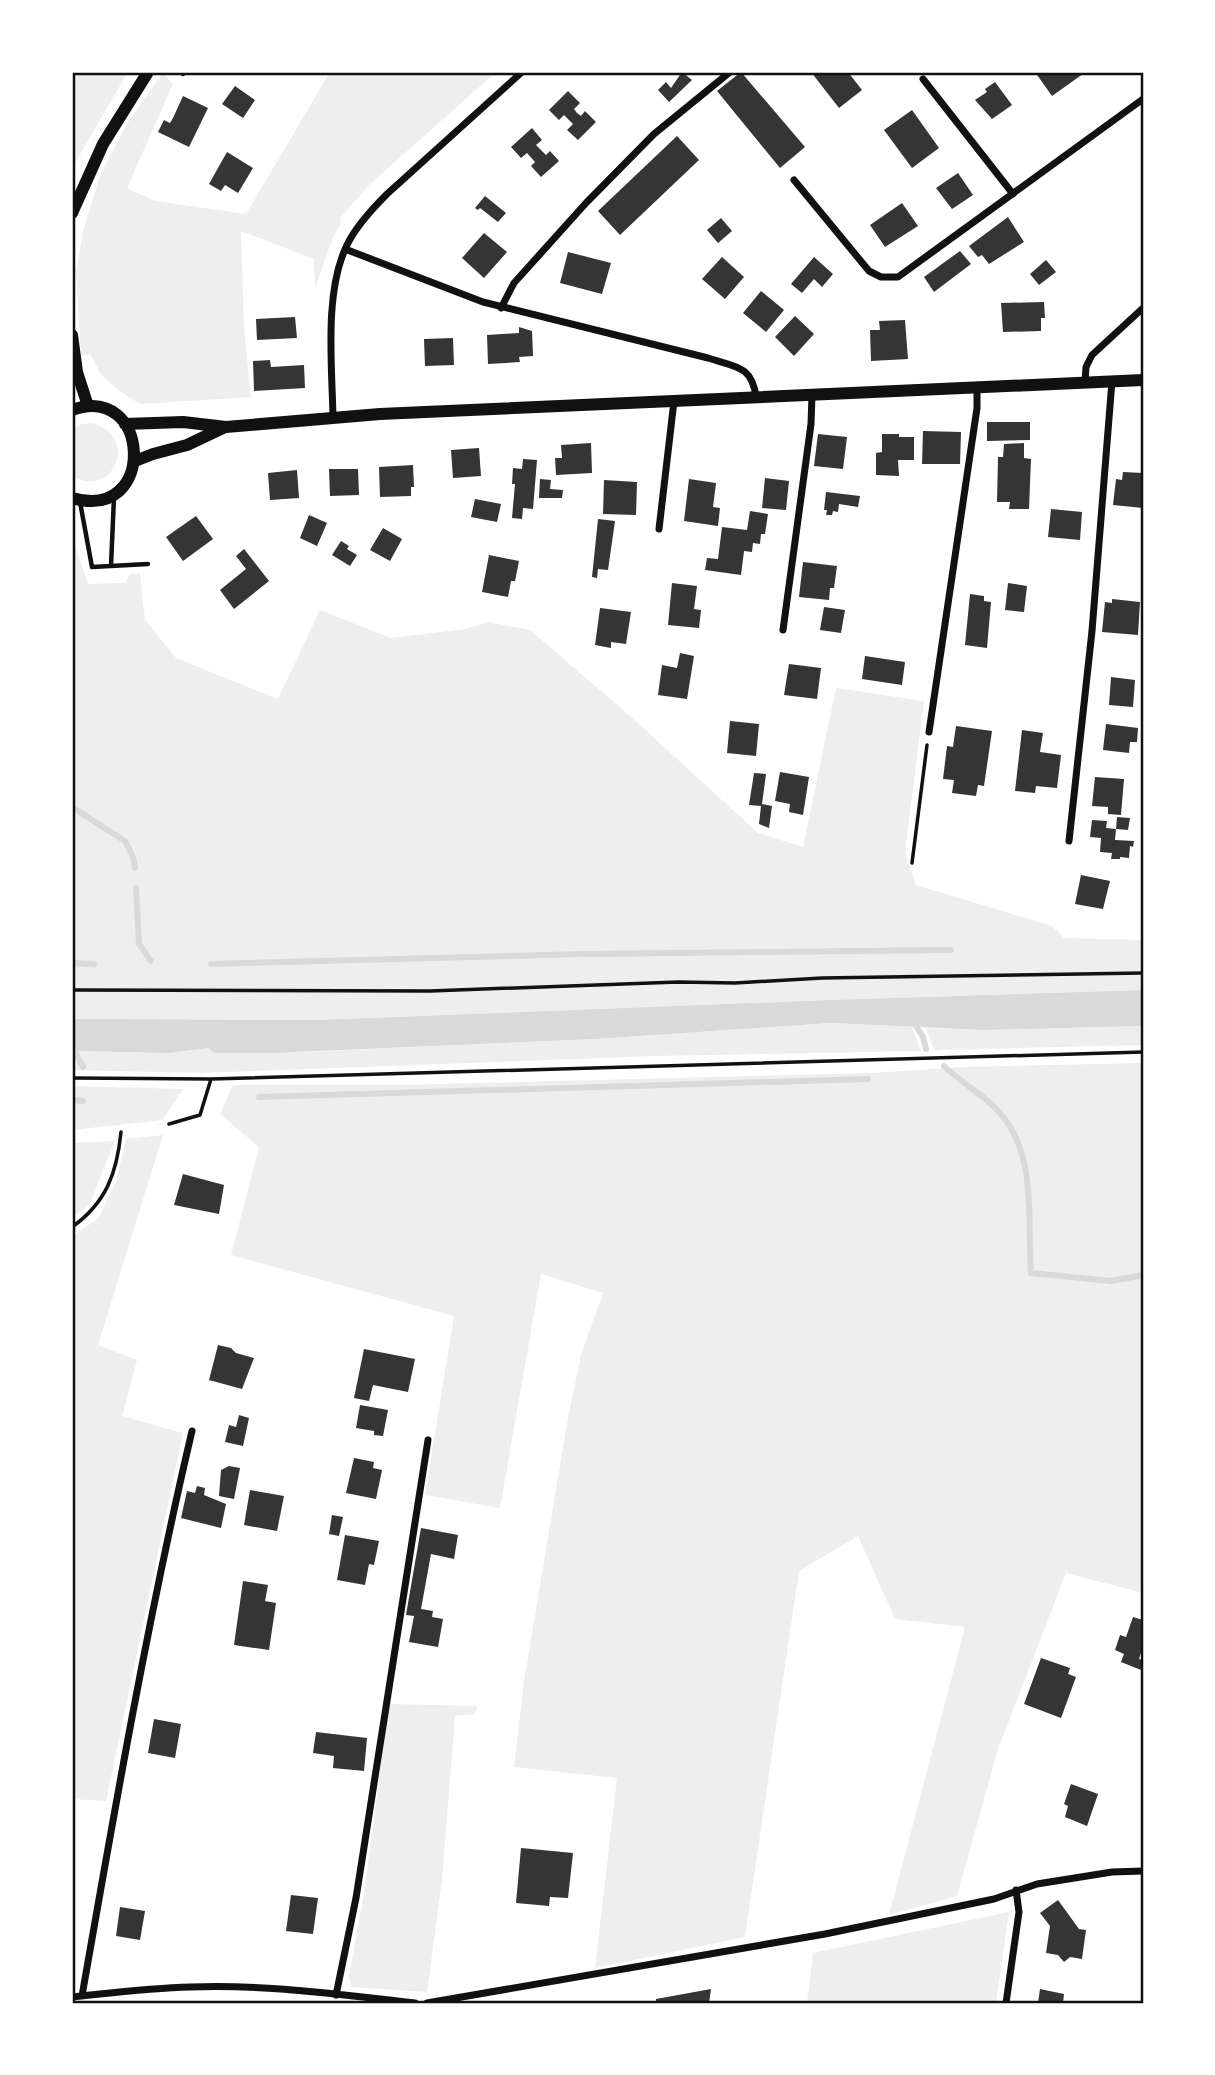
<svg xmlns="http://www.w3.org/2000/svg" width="1215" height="2075" viewBox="0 0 1215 2075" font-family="Literata,serif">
<rect width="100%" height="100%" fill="#fff"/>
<path fill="#eee" d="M72 72H128L72 168Z
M330 72H496L370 184 340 218 341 223C328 244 324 266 315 288L314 259 241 231 244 328 251 397 140 404 121 392 101 375 91 355H81L76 273 83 231 101 173 128 122 163 73 173 84 127 188 155 201 246 214Z
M92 423C140 436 114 500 72 476V429L82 424Z
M72 537 88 584 125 583 130 574 140 573 145 620 176 658 278 699 320 610 391 638 465 629 488 622 530 630 629 715 758 833 803 847 836 688 924 701 905 852 916 885 1052 926 1064 938 1143 940V990L830 1000 317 1020 72 1019Z
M831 1023 912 1027 921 1051 655 1056 201 1073 72 1070V1051L169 1053 208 1048 304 1052 596 1039Z
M1143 1026V1045L934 1050 926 1028 983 1030Z
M1143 1063V1593L1066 1573 998 1749 957 1896 889 1915 965 1627 895 1619 858 1536 799 1571 745 1937 595 1968 617 1778 514 1767 524 1681 568 1418 581 1355 603 1293 541 1274 500 1508 425 1495 454 1316 231 1255 259 1147 220 1114 233 1085H398L872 1073 964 1067Z
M72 1086 183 1089 162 1120 72 1130Z
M163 1135 98 1345 137 1360 122 1416 183 1433 106 1801 72 1799V1236L99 1218 116 1181 126 1139Z
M115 1141 90 1203 72 1218V1143Z
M389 1704 477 1706 475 1714 455 1716 442 1880 427 1992 351 1987 349 1976 364 1894Z
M1009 1912 996 2003H807L813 1953Z"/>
<path fill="#d9d9d9" d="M1143 990V1026L983 1030 831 1023 596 1039 270 1053H214L208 1048 169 1053 72 1051V1019L317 1020 830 1000Z"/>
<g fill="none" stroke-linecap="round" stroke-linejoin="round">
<path stroke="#d9d9d9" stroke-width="6" d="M72 807 125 841 133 857 135 868
M136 888 139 944 151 961
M72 963 94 964
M211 964 584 954 951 950
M914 1023 923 1037 926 1049
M72 1047 83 1067
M944 1066C961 1083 982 1093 998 1111 1038 1153 1027 1220 1031 1273L1111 1281 1143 1275
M259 1097 868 1079
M72 1100 83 1101"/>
</g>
<path fill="#353535" d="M682 72 692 80 669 102 658 90 666 82 671 88Z
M741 72 805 147 780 168 717 91Z
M811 72H848L862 90 839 108Z
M1035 72H1081L1083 74 1052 96Z
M995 82 1012 105 992 119 975 100 987 92 985 89Z
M235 86 255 100 243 118 222 104Z
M568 91 580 103 574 109 577 113 581 116 585 111 596 122 578 140 567 130 573 124 564 115 559 120 549 110Z
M183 96 208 108 189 147 158 132 164 120 170 123 173 118Z
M912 110 939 148 912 168 884 130Z
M532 128 542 140 536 145 546 155 550 151 559 161 541 177 531 166 535 162 527 153 521 158 511 147Z
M677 136 699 160 620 235 598 211Z
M227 152 253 168 238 193 225 185 221 191 209 184Z
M958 173 973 195 952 209 936 188Z
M485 196 506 213 498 222 480 208 478 210 475 208Z
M902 203 918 226 885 247 870 225Z
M1008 217 1024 242 989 264 982 255 978 257 969 246Z
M721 218 732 231 718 243 707 230Z
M484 233 507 252 484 278 462 258Z
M960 251 971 264 934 292 924 277Z
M568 252 611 263 602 294 560 283Z
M722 257 744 277 725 299 702 279Z
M814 257 833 274 822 287 814 279 802 293 791 284Z
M1046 260 1056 272 1039 285 1030 274Z
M761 291 784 310 766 332 743 313Z
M1044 302 1045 318H1041V331L1003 332 1001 303Z
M795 316 814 334 794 356 775 337Z
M295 317 297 338 257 340 256 319Z
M905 320 908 359 871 361 870 330H880L879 321Z
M519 327 532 331 533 356 519 357 520 362 488 364 487 335 519 333Z
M453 338 454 365 425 366 424 339Z
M270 360 271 367 304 365 305 388 254 391 253 361Z
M987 422H1030V440L987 441Z
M923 431 961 432 960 464H922Z
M818 434 847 437 843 469 814 466Z
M882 434H899V437H914V460H898L899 476 876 475V453L882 452Z
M591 443 592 473 556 475 555 458H562L561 445Z
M1024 443V458L1031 459 1029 509H1009L1010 502H997L998 457H1003L1004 444Z
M479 448 481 476 453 478 451 450Z
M523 459 537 460 533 509 523 508 522 519 512 518 515 484H512L513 468 522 469Z
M413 465 414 487H411V496L380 497 379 467Z
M329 469H358L359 495 330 496Z
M297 470 299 498 270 500 268 473Z
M1123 472 1143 473V508L1113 505 1116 479 1122 480Z
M765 478 789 481 786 510 762 508Z
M540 479 551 480 550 489 563 490 562 498H539Z
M689 479 716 483 713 507 720 508 718 526 684 521Z
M604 480 637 482 636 515 603 514Z
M826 492 860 496 858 507 839 504 838 512 833 511 832 515H826L827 510H824Z
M475 499 501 504 497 522 471 517Z
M1051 509 1082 512 1080 540 1048 537Z
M750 511 768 514 765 534H761L760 544 753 543 752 552 744 551 741 575 705 570 707 558 718 559 722 527 747 530Z
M309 515 327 523 317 546 300 538Z
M196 516 213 539 183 561 166 537Z
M598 519 615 521 608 570 598 569 597 578 592 577Z
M383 528 402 539 390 561 370 550Z
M341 541 349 546 347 549 357 555 350 566 332 555Z
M244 549 269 581 234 609 220 590 246 569 236 556Z
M489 555 519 561 515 581H511L508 597 482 592Z
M803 562 837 566 834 588H830L829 600 799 597Z
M672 583 697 586 694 609 701 610 699 628 668 625Z
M1008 583 1027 586 1024 612 1005 610Z
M970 594 984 596V601L991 602 987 648 965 645Z
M1112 599 1140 602 1138 635 1102 632 1105 602 1112 603Z
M824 607 845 610 841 633 820 630Z
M600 608 631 612 626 644 611 642V648L595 645Z
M680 653 694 656 687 699 658 695 662 665 677 668Z
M865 656 905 662 902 685 862 679Z
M789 664 821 668 817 699 784 695Z
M1111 677 1135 680 1133 707 1109 705Z
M730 721 759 724 756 756 727 753Z
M1106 724 1138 728 1137 742H1130L1129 753 1103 750Z
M956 726 992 731 984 786 978 785 976 796 952 793 954 780 943 779 947 746 953 747Z
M1022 730 1043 733 1040 752 1061 755 1057 788 1036 786 1035 793 1015 791Z
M780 772 809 777 803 815 789 812 790 804 775 801Z
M754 773 766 774 762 804 772 806 769 828 759 824 761 806 749 805Z
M1095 777 1124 779 1121 815 1108 814V807L1092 806Z
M1117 817 1130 818 1128 830 1116 829 1115 840 1134 841 1133 847 1130 846 1129 858 1120 857V859H1111L1112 853 1100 852 1101 838 1090 837 1092 820 1107 821 1106 828 1116 829Z
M1081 875 1110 881 1103 909 1075 904Z
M183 1174 224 1185 219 1214 174 1205Z
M218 1345 231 1348 236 1353 254 1358 242 1389 209 1380Z
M364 1349 415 1359 408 1392 373 1385 369 1401 354 1398Z
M360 1405 388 1410 383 1436 374 1435V1431L356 1428Z
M239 1415 249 1418 243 1446 225 1442 229 1425 236 1427Z
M354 1458 374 1462 373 1468 382 1470 376 1499 346 1493Z
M229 1466 240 1468 234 1499 219 1496 221 1470Z
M197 1486 205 1488 204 1495 226 1504 221 1528 181 1518 187 1491 195 1493Z
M250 1490 284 1496 277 1531 244 1525Z
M332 1515 343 1517 339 1536 329 1534Z
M421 1528 458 1535 454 1559 431 1554 421 1609 433 1611 432 1617 443 1619 438 1647 409 1642 414 1616 406 1615Z
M345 1535 379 1541 374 1565 369 1564 365 1585 337 1580Z
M243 1581 268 1585 265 1601 276 1603 269 1650 234 1645Z
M1133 1617 1143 1620V1646L1139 1659 1143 1660 1141 1670 1121 1662 1124 1654 1115 1650 1120 1635 1126 1637Z
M1041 1658 1070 1668 1068 1674 1076 1677 1061 1718 1024 1704Z
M154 1719 181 1724 175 1758 148 1753Z
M316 1732 367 1738 364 1771 333 1768 334 1756 313 1753Z
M1071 1784 1098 1794 1087 1826 1065 1817 1068 1806 1064 1804Z
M521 1848 573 1853 568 1898 550 1897 549 1906 516 1903Z
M291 1895 318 1898 313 1934 286 1931Z
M1058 1900 1079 1929 1086 1930 1082 1959 1070 1957 1064 1962 1058 1955 1046 1953 1050 1926 1040 1913Z
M120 1907 145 1911 140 1940 116 1936Z
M711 1989 709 2003H656V1999Z
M1040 1989 1064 1994 1063 2003H1038Z"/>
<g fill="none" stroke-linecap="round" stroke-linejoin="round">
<path stroke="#111" stroke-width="3.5" d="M912 863 927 745
M72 990 430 991 678 982 735 983 822 978 1143 973
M72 1078 211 1079 1143 1052
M169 1124 200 1115 211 1079
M72 1227C106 1203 117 1173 121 1132"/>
<path stroke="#111" stroke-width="4.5" d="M180 72 183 74
M80 502 92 567 148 564
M111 566 114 497"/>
<path stroke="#111" stroke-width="7" d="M923 79 1013 194
M794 180 869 271 881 277H898L1143 99
M345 249 483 302 708 358C735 367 752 365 756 397
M501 308 514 283 586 203 654 134 730 72
M1085 382 1086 367 1092 355 1143 308
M333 417C332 365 324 292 347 245 356 226 372 209 387 194L522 72
M659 529 674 401
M783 630 811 424 812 395
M929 732 977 408V387
M1069 841 1092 631 1112 381
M336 1995 356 1898 428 1440
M82 1996C115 1807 148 1618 192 1431
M72 1997C111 1993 150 1988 190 1987 265 1984 341 1995 415 2003
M427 2003 825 1934 994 1899 1037 1884 1112 1872 1143 1871
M1006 2003 1019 1912 1016 1890"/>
<path stroke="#111" stroke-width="12" d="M72 213 103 144 148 72
M72 335 77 372 88 406
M72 410C151 381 158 523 72 498
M125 424 183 422 226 427 380 414 1143 380
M135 461 153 454 187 445 225 427"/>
</g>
<rect width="1215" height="2075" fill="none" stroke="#ffffff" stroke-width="147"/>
<rect x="74" y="74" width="1068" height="1928" fill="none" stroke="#111" stroke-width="2.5"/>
</svg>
